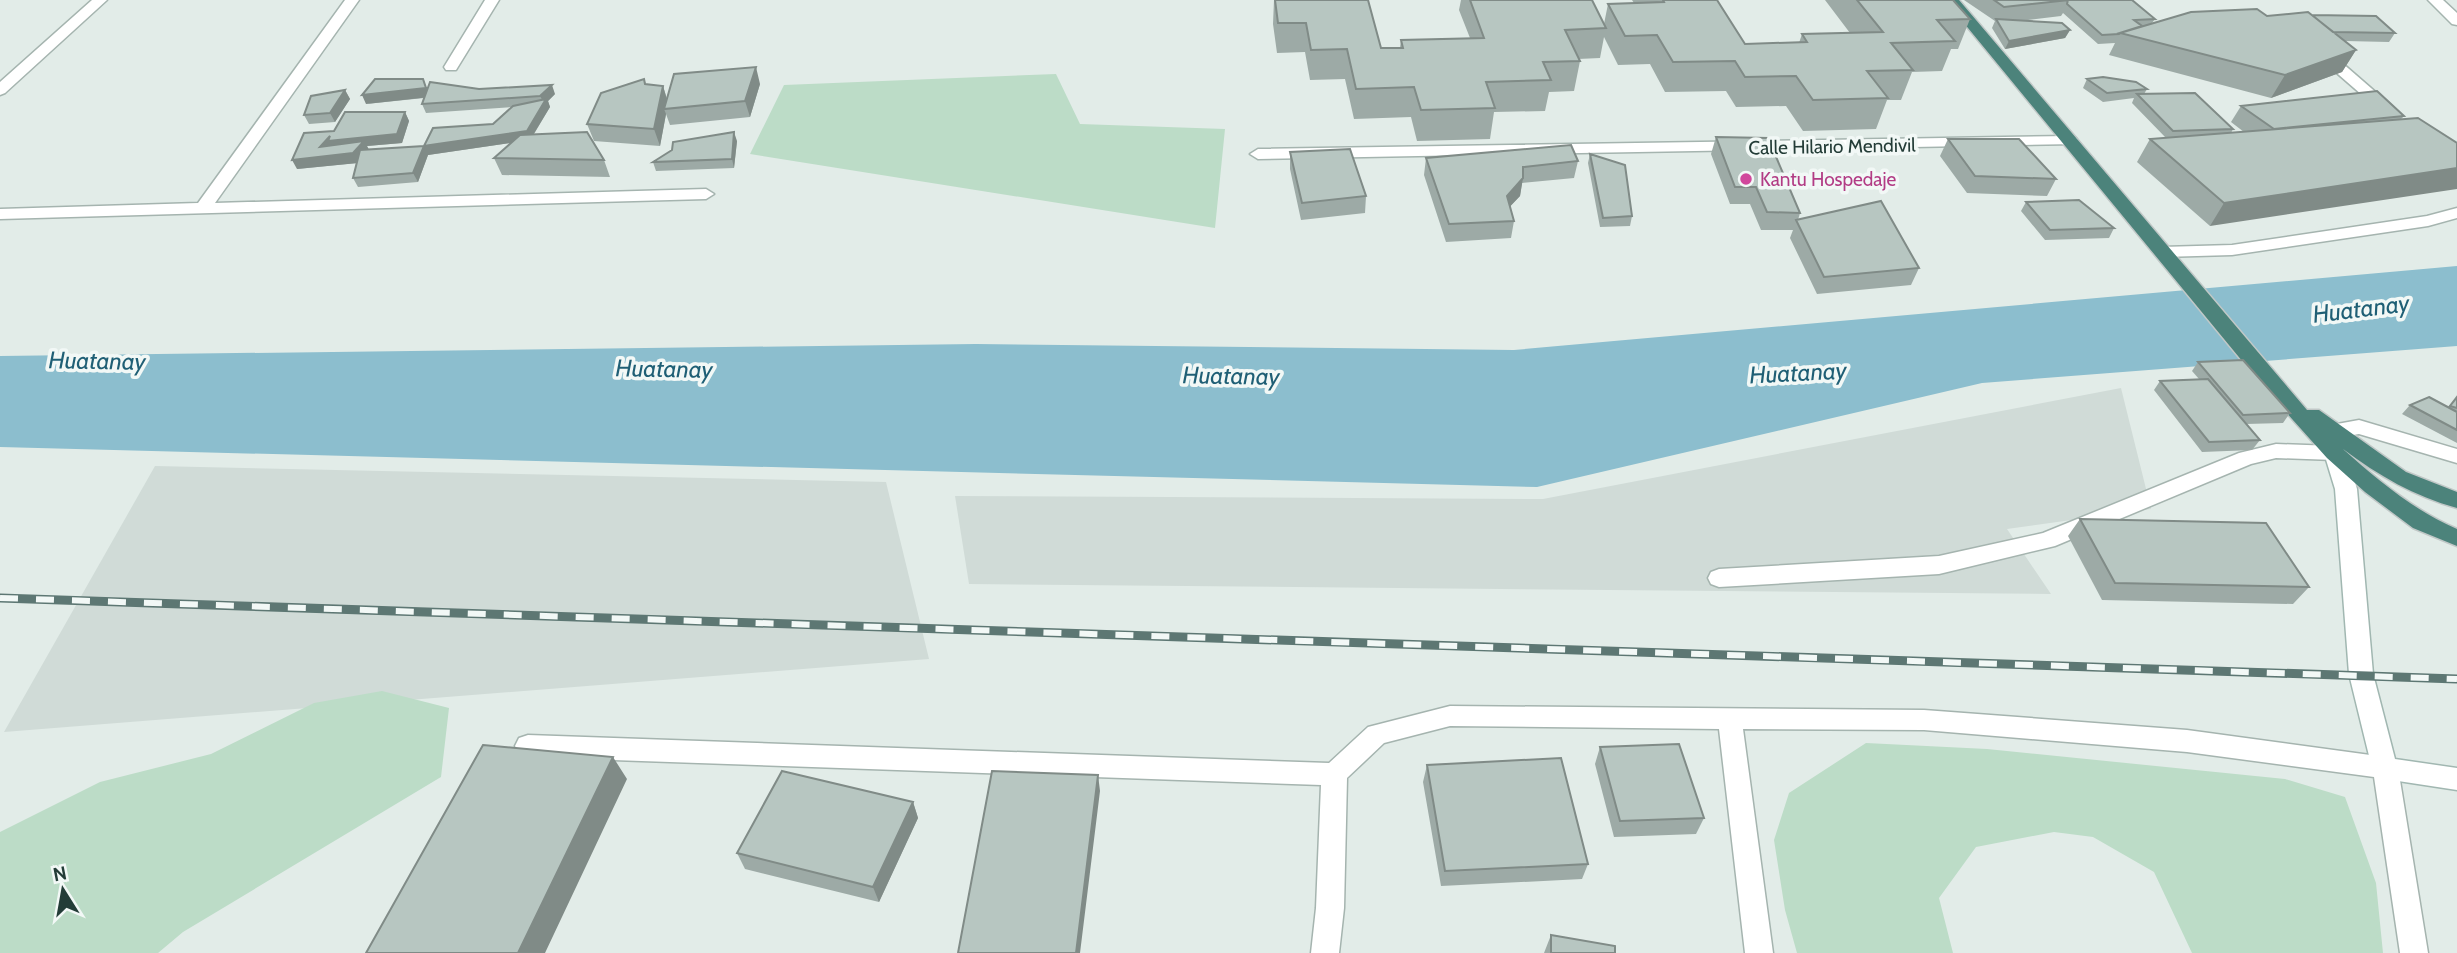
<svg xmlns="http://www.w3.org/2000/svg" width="2457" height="953" viewBox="0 0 2457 953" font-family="Cabin,sans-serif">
<rect width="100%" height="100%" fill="#e2ece8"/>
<path fill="#d0dbd7" d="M2121 388 2151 509 2007 529 2051 594 969 584 955 496 1543 499Z
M155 466 886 482 929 659 4 732Z"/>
<path fill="#bcdcc7" d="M1056 74 1080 124 1225 129 1215 228 750 154 784 85Z
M382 691 449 708 441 777 183 932 158 953H0V832L100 782 211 754 314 703Z
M1866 743 1987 749 2285 779 2345 797 2376 883 2383 953H2192L2154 872 2093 837 2054 832 1976 847 1939 898 1953 953H1797L1785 910 1774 840 1789 793Z"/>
<path fill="#8cbece" d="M2457 266V346L1982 383 1537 487 0 447V356L976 344 1514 350Z"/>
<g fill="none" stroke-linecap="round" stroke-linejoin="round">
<defs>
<path id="service" d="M92 0H107L5 93 0 95V82Z
M485 0H499L456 70H446L444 67Z
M2321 48 2326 49 2394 108 2397 111 2394 114H2384L2316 55 2314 52Z
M2276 444 2334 446 2341 448 2344 453 2341 458 2334 460 2276 458 2251 464 2055 546 1939 574 1719 587 1711 584 1708 578 1711 572 1719 569 1939 556 2043 533 2239 453Z"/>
<path id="minor" d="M345 0H359L215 203 706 189 714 194 706 199 0 219V209L198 203Z
M2428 0H2443L2457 13V25L2452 24Z
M2070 136 2076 138 2078 141 2076 144 1258 159 1250 154 1258 149Z
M2457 208V218L2428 226 2232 255 2162 257 2153 252 2162 247 2232 245 2427 216Z
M2359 420 2457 449V463L2359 434 2333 438 2326 436 2323 431 2326 426Z
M1450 706 1924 710 2187 730 2385 757 2394 760 2398 768 2428 953H2400L2374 777 2187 752 1924 730 1743 729 1773 953H1745L1719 729 1450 726 1384 743 1347 778 1344 908 1339 953H1311L1316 908 1321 785 528 757 519 754 515 746 519 738 528 735 1329 763 1368 727Z"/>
<path id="secondary" d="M2334 435 2341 437 2357 489 2373 674 2395 759 2457 768V790L2385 779 2376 776 2372 768 2349 674 2335 489 2324 453 2327 437Z"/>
<path id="trunk" d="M1945 0H1959L2307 410H2319L2406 472 2457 492V508C2414 496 2379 476 2343 449 2378 480 2413 510 2457 529V546L2413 528 2365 492 2327 458 2266 390Z"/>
</defs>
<use href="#service" stroke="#a5b4af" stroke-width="3"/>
<use href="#minor" stroke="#a5b4af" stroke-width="3"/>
<use href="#secondary" stroke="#a1b7b1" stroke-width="3"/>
<use href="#trunk" stroke="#c1c8c7" stroke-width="3"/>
<use href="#service" fill="#fff" fill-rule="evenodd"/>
<use href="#minor" fill="#fff" fill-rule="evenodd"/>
<use href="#secondary" fill="#fff" fill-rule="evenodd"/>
<use href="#trunk" fill="#4c837b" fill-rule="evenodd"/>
<defs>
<path id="rail" d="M0 598 2457 679"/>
</defs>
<use href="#rail" stroke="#5d7773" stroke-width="9"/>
<use href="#rail" stroke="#f2f8f6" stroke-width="6" stroke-dasharray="18" stroke-linecap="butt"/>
</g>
<path fill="#9daaa6" d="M1274 0H1368L1381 48H1400L1401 40 1470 38 1459 10 1461 0H1592L1604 24 1608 4 1634 3 1632 0H1717L1745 44 1799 43 1802 34 1850 33 1825 0H1953L1970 19 1958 49H1951L1942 71 1912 72 1901 100H1887L1876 129 1803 131 1786 106 1736 107 1726 91 1665 92 1650 64 1618 65 1604 37 1600 58 1578 59 1580 61 1574 91 1549 92 1545 111 1494 112 1490 139 1417 141 1411 117 1354 119 1345 79 1310 80 1305 52 1277 53 1273 24Z
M1964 0H2132L2155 19 2152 23 2267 16 2312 15 2395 33 2389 42 2345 41 2356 50 2342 72 2271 98 2109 55 2115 43 2098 44 2063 13 2061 16 2020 21 2070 30 2065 38 2005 49 1992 28 1995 21Z
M644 79 646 84 663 86 667 99 760 84 750 117 670 125 666 114 660 146 594 141 587 124Z
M2087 79 2147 89 2144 94 2233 129 2231 133 2244 132 2231 122 2241 106 2404 116 2401 119 2210 226 2137 162 2150 139 2166 138 2132 103 2134 98 2103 102 2083 88Z
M427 88 479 89 555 94 548 101 550 107 534 134 604 160 610 177 502 175 494 158 510 143 428 155 418 182 358 187 353 178 357 163 297 169 334 131 405 112 409 121 402 143 367 146 369 150 424 146 493 124 512 107 426 113 422 104 424 98 366 104Z
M345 90 350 99 335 122 309 124 304 115Z
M1716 137 1800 213 1798 220 1919 268 1911 285 1817 294 1790 238 1793 230H1761L1750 204H1730L1711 154Z
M1948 139 2056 179 2047 196 1967 193 1940 156Z
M737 141 734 168 656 171 653 162Z
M1290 152 1366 196 1365 213 1301 220 1290 169Z
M1590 154 1632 216 1630 226 1600 227 1588 163Z
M1426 158 1578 161 1574 178 1522 183 1520 196 1510 206 1514 221 1511 238 1446 242 1424 175Z
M2026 202 2114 228 2109 238 2045 240 2021 211Z
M2198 362 2290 413 2283 423 2246 424 2260 440 2252 450 2202 452 2154 390 2160 381 2199 379 2192 371Z
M2457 397V443L2402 414 2410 405 2448 407Z
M2080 519 2309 587 2293 604 2102 600 2068 536Z
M1600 747 1704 818 1696 834 1614 837 1595 764Z
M1427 765 1588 864 1582 879 1441 886 1423 782Z
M913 802 918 818 879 902 745 869 737 853Z
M1551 935 1615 953H1544Z"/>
<path fill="#808b87" d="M2070 30 2065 38 2005 49 2009 41Z
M2356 50 2342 72 2271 98 2285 75Z
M756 67 760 84 750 117 745 101Z
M423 79 430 97 366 104 362 95Z
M552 85 555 94 548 101 550 107 530 140 428 155 418 182 413 173 424 146 527 131 544 103 540 96Z
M663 86 668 103 664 109 666 114 660 146 654 129Z
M345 90 350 99 335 122 330 113Z
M405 112 409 121 402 143 367 146 369 150 358 163 297 169 292 160 330 136Z
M734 132 737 141 734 168 732 159Z
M2457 168V189L2210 226 2224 203Z
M1523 178 1520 196 1504 213 1507 196Z
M613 757 627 779 545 953H518Z
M1098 775 1100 791 1080 953H1076Z
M913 802 918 818 879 902 873 887Z"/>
<path fill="#b7c6c1" stroke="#808b87" stroke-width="2" d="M1275 0H1368L1381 48H1403L1401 40 1484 38 1470 0H1592L1606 28 1565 30 1580 61 1543 62 1551 80 1486 82 1495 108 1421 110 1414 87 1356 89 1347 49 1311 50 1306 23H1278Z
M1663 0H1717L1745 44 1807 42 1802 34 1883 32 1857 0H1953L1970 19 1937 20 1955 41 1891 43 1913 70 1867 71 1888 98 1813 100 1796 76 1745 77 1735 61 1673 62 1657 35 1625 36 1608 4 1664 2Z
M1994 0H2069L2004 7Z
M2068 0H2132L2155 19 2134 20 2142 26 2120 33 2119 34 2102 35 2067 4Z
M2257 9 2267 16 2308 12 2356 50 2285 75 2120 33 2191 12Z
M2312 15 2376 16 2395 33 2333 32Z
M1996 19 2062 23 2070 30 2009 41Z
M756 67 745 101 664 109 674 74Z
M2103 77 2136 82 2147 89 2107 93 2087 79Z
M375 79H423L426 88 362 95Z
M644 79 645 84 663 86 654 129 587 124 601 93Z
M430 82 479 89 552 85 540 96 422 104Z
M345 90 330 113 304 115 311 96Z
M2377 91 2404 116 2274 129 2241 106Z
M2195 93 2233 129 2173 131 2137 94Z
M546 99 527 131 424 146 413 173 353 178 360 150 424 146 433 128 493 124 513 106Z
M345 112H405L397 134 328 141 330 136 320 147 364 141 353 153 292 160 304 133 334 131Z
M2418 118 2457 143V168L2224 203 2150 139Z
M587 132 604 160 494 158 520 135Z
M734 132 732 159 653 162 672 150 673 142Z
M1716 137 1768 138 1800 213 1767 212 1756 187H1735Z
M1948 139H2019L2056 179 1975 176Z
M1571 145 1578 161 1523 167V178L1507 196 1514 221 1449 224 1426 158Z
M1350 149 1366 196 1302 203 1290 152Z
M1590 154 1625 165 1632 216 1603 218Z
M2079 200 2114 228 2050 230 2026 202Z
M1881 201 1919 268 1824 277 1796 220Z
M2243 360 2290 413 2243 415 2198 362Z
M2208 379 2260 440 2209 442 2160 381Z
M2429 397 2457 412V430L2410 405Z
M2457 397V408L2450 406Z
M2080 519 2266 523 2309 587 2115 583Z
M1679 744 1704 818 1620 821 1600 747Z
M483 745 613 757 518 953H366Z
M1561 758 1588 864 1445 871 1427 765Z
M782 771 913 802 873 887 737 853Z
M992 771 1098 775 1076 953H958Z
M1551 935 1615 946V953H1551Z"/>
<circle fill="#d1479c" stroke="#f2f8f6" stroke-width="2.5" cx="1746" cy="179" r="7"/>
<g text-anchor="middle" stroke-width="7" stroke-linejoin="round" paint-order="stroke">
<g font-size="19" fill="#233c37" stroke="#f2f8f6">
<text transform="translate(1832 146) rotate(-1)" y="7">Calle Hilario Mendivil</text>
</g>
<g font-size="19" fill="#b23c85" stroke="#f2f8f6" text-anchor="start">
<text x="1760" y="186">Kantu Hospedaje</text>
</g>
<g font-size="24" font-style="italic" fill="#1f5f75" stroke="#f2f8f6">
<text transform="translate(2361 309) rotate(-7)" y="8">Huatanay</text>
<text transform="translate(97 361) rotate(1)" y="8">Huatanay</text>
<text transform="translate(664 369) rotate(1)" y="8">Huatanay</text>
<text transform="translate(1798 373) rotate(-3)" y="8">Huatanay</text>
<text transform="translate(1231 376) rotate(1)" y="8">Huatanay</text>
</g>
</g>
<g transform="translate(63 890) rotate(349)" stroke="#f2f8f6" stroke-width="5" paint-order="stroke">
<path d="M0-5L12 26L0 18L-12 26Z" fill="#233c37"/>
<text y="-10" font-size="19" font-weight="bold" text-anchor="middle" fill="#233c37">N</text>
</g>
</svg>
